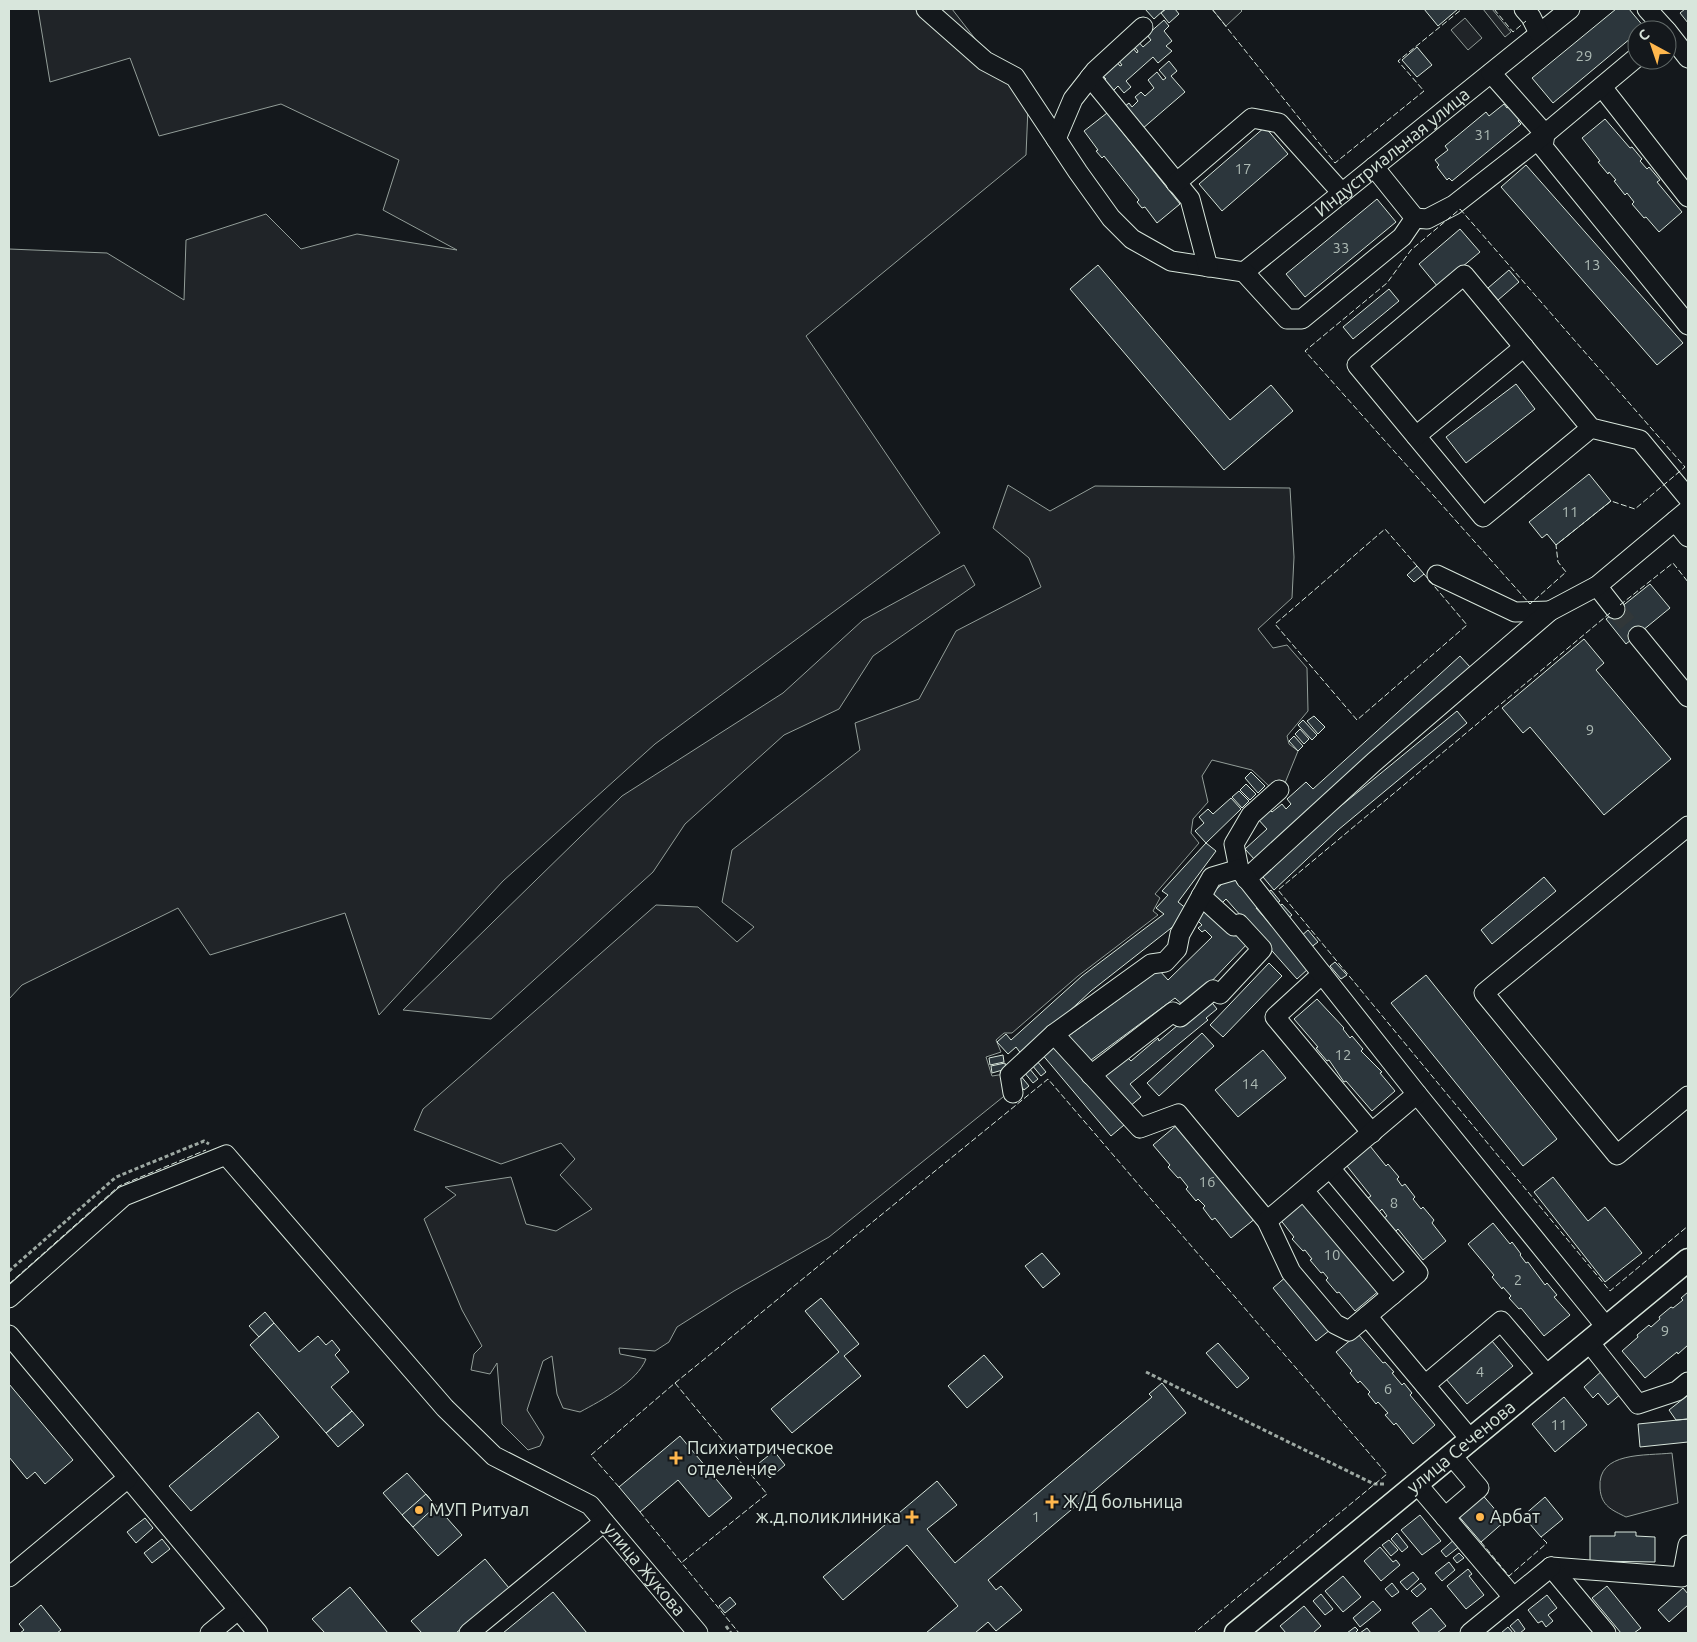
<svg xmlns="http://www.w3.org/2000/svg" width="1697" height="1642" viewBox="0 0 1697 1642" font-family="Ubuntu,sans-serif">
<rect width="100%" height="100%" fill="#14181c"/>
<path fill="#202428" stroke="#939e99" d="M38 9H952L1028 107 1026 155 806 336 940 533 655 744 503 881 379 1015 345 913 210 955 178 908 22 985 9 999V249L107 253 184 300 186 240 266 214 301 249 357 234 457 250 383 210 399 160 281 104 159 136 130 58 50 82Z
M1212 9H1240L1242 11 1226 26Z
M1483 9H1492L1511 32 1505 37Z
M1465 18 1482 38 1468 50 1451 30Z
M1008 485 1050 511 1095 486 1290 488 1294 557 1292 598 1258 629 1273 648 1287 645 1307 668 1308 711 1287 736 1289 744 1298 751 1285 783 1270 787 1252 770 1212 760 1202 776 1208 802 1193 819 1191 833 1199 843 1155 894 1160 898 1153 911 1158 915 1078 976 1012 1033H1004L996 1040 1001 1052 986 1057 992 1076 1005 1074 1008 1093 829 1237 734 1291 677 1327 669 1342 655 1351 619 1348 620 1354 646 1359C637 1382 602 1400 580 1412L563 1408 557 1394 552 1356 543 1361 527 1410 544 1437 540 1446 528 1450 502 1424 497 1363 490 1374 471 1370 474 1354 482 1346 462 1310 424 1219 456 1195 445 1187 511 1177 526 1224 556 1231 592 1209 560 1175 575 1159 561 1143 501 1164 414 1130 423 1109 656 905 698 907 737 942 754 927 722 902 732 850 860 750 855 723 919 699 956 631 1041 587 1029 558 993 528Z
M964 565 975 585 873 656 839 709 784 735 685 824 653 872 491 1019 403 1010 622 796 783 693 863 620Z
M1672 1453 1678 1503 1626 1517C1612 1510 1601 1506 1600 1488 1597 1451 1646 1456 1672 1453Z"/>
<path fill="#2c363c" stroke="#d8e6dc" d="M1145 9H1165L1154 19Z
M1166 9H1175L1179 14 1169 23 1161 13Z
M1424 9H1458L1438 26Z
M1616 9H1629L1644 27 1641 30H1637V33L1553 103 1532 78Z
M1685 9H1688V23L1680 13Z
M1164 20 1169 26 1164 31 1172 41 1166 46 1172 51 1158 63 1153 57 1126 81 1131 87 1124 93 1118 86 1111 93 1102 82 1106 79 1101 74 1116 61 1120 66 1122 65 1115 56 1132 47 1137 53 1138 51 1131 43 1136 39 1143 47 1151 40 1147 35Z
M1417 47 1432 65 1417 77 1402 60Z
M1169 61 1177 71 1171 76 1185 92 1142 129 1124 107 1129 103 1132 107 1138 101 1135 97 1141 92 1145 96 1154 88 1148 80 1157 72 1163 80 1166 78 1159 70Z
M1504 104 1507 108 1510 106 1520 119 1518 121 1521 124 1452 181 1449 178 1447 180 1437 167 1439 165 1435 160 1448 150 1445 146 1486 112 1489 116Z
M1107 113 1180 204 1157 223 1145 207 1142 208 1137 202 1139 200 1104 156 1102 158 1096 151 1098 150 1084 131Z
M1605 119 1630 148 1632 147 1642 159 1640 161 1647 169 1649 167 1660 180 1657 182 1682 212 1659 232 1646 217 1644 218 1632 204 1634 202 1627 193 1625 195 1614 181 1616 180 1609 172 1608 174 1598 162 1600 161 1582 138Z
M1265 127 1288 154 1222 211 1199 184Z
M1526 165 1683 343 1657 365 1501 187Z
M1377 199 1396 222 1305 297 1286 274Z
M1460 229 1480 252 1438 287 1419 264Z
M1098 265 1230 420 1271 385 1293 411 1224 470 1070 289Z
M1509 270 1519 282 1498 300 1488 288Z
M1389 289 1399 301 1353 339 1343 327Z
M1516 384 1535 409 1466 463 1446 437Z
M1589 474 1611 501 1556 545 1547 534 1542 538 1529 522Z
M1417 566 1424 574 1414 582 1407 575Z
M1650 584 1670 608 1626 644 1606 619Z
M1584 639 1604 663 1596 670 1671 759 1604 815 1530 727 1523 733 1502 708Z
M1460 656 1470 667 1255 860 1245 849 1267 829 1257 818 1268 808 1272 812 1282 804 1286 809 1291 804 1287 799 1306 782 1313 789Z
M1457 711 1467 723 1338 830 1274 890 1263 877 1326 818Z
M1314 716 1325 727 1318 734 1307 721Z
M1303 720 1317 735 1312 740 1298 725Z
M1300 729 1309 739 1304 744 1295 734Z
M1294 736 1303 746 1298 751 1289 741Z
M1251 772 1265 786 1258 793 1245 778Z
M1246 784 1256 794 1250 800 1240 790Z
M1239 791 1249 801 1242 808 1232 797Z
M1231 798 1241 809 1206 843 1195 831 1204 823 1199 817 1208 809 1213 814Z
M1206 843 1216 851 1178 902 1187 909 1175 925 1091 991 1022 1055 1016 1047 1008 1054 997 1042 1006 1034 1011 1040 1082 976 1164 914 1156 908 1168 895 1162 891Z
M1232 875 1259 906 1256 908 1309 968 1297 979 1226 899 1221 904 1211 894Z
M1544 877 1556 891 1492 944 1481 930Z
M1271 890 1280 901 1275 905 1266 894Z
M1282 904 1292 915 1287 919 1277 908Z
M1204 908 1234 936 1238 932 1249 942 1186 1008 1175 998 1087 1063 1067 1037 1159 970 1168 980 1212 937 1205 930 1202 932 1198 928 1202 925 1195 918Z
M1308 930 1318 942 1310 948 1300 937Z
M1335 962 1347 975 1341 979 1330 966Z
M1269 963 1282 976 1223 1037 1210 1025Z
M1426 975 1557 1139 1523 1166 1391 1003Z
M1209 999 1217 1009 1206 1018 1208 1020 1130 1084 1141 1097 1129 1107 1103 1075 1126 1056 1131 1061 1158 1038 1159 1041Z
M1317 999 1344 1028 1343 1029 1350 1038 1352 1036 1363 1049 1361 1051 1382 1072 1380 1073 1395 1091 1372 1111 1346 1081 1344 1082 1329 1060 1327 1061 1316 1048 1318 1047 1294 1019Z
M1202 1033 1214 1046 1159 1096 1147 1083Z
M1054 1042 1124 1125 1111 1136 1041 1053Z
M1263 1050 1286 1078 1238 1117 1215 1090Z
M1003 1055 1004 1062 990 1065 989 1058Z
M1037 1061 1046 1072 1041 1076 1032 1065Z
M1005 1063 1006 1069 992 1073 991 1066Z
M1029 1068 1038 1079 1033 1083 1024 1072Z
M1020 1075 1029 1086 1024 1090 1015 1079Z
M1178 1124 1256 1218 1231 1238 1215 1218 1212 1220 1203 1208 1205 1206 1198 1199 1196 1201 1186 1189 1188 1187 1180 1177 1178 1178 1168 1167 1170 1165 1153 1145Z
M1370 1146 1386 1166 1388 1164 1399 1177 1397 1179 1402 1186 1405 1184 1415 1197 1413 1199 1421 1209 1423 1207 1434 1220 1432 1223 1446 1241 1423 1260 1398 1229 1395 1232 1384 1218 1387 1216 1382 1209 1379 1212 1368 1198 1371 1196 1347 1166Z
M1553 1177 1588 1221 1605 1207 1642 1253 1605 1282 1534 1192Z
M1304 1197 1380 1290 1355 1311 1339 1292 1337 1293 1326 1280 1328 1278 1323 1272 1321 1273 1310 1260 1312 1259 1305 1250 1303 1251 1292 1239 1294 1237 1279 1218Z
M1493 1223 1510 1244 1512 1242 1521 1254 1520 1255 1526 1263 1528 1262 1545 1285 1547 1283 1557 1295 1554 1297 1570 1315 1544 1336 1521 1308 1519 1309 1509 1298 1511 1296 1503 1287 1502 1289 1492 1277 1494 1275 1468 1244Z
M1042 1253 1060 1274 1043 1288 1025 1266Z
M1287 1276 1330 1330 1316 1341 1273 1288Z
M1688 1292V1345L1678 1354 1677 1352 1645 1378 1622 1351 1638 1337 1637 1335 1649 1325 1651 1327 1660 1319 1659 1317 1671 1307 1673 1308 1683 1300 1681 1298Z
M821 1298 859 1344 844 1356 861 1376 792 1433 771 1409 839 1352 805 1311Z
M265 1312 274 1323 259 1337 249 1326Z
M274 1323 299 1352 318 1336 326 1345 332 1340 340 1350 335 1355 349 1372 331 1387 352 1411 326 1433 250 1345Z
M1358 1334 1383 1363 1385 1362 1394 1372 1392 1373 1402 1385 1404 1383 1412 1393 1410 1395 1435 1425 1413 1444 1396 1423 1394 1425 1385 1415 1388 1413 1378 1402 1376 1404 1368 1394 1370 1392 1360 1381 1358 1383 1350 1373 1352 1371 1336 1352Z
M1492 1341 1513 1366 1467 1404 1446 1379Z
M1218 1343 1249 1378 1237 1388 1206 1353Z
M984 1355 1003 1377 967 1408 948 1386Z
M1604 1369 1623 1392 1608 1405 1598 1393 1593 1398 1584 1387Z
M1162 1383 1186 1413 988 1580 996 1590 1001 1586 1022 1610 996 1631 988 1622 975 1633H926L958 1606 907 1545 843 1600 823 1577 937 1481 957 1505 927 1529 955 1563 1152 1397 1149 1394Z
M9 1384 73 1460 45 1484 35 1472 27 1479 9 1457Z
M1688 1395V1419L1676 1420 1669 1410Z
M1564 1397 1587 1425 1555 1452 1532 1424Z
M352 1411 364 1425 338 1447 326 1433Z
M258 1412 279 1437 191 1511 169 1486Z
M1688 1419V1442L1640 1447 1638 1424Z
M680 1436 732 1498 709 1517 678 1480 640 1512 619 1487Z
M774 1451 785 1465 770 1478 758 1464Z
M407 1473 462 1535 438 1556 383 1493Z
M1480 1492 1505 1521 1481 1542 1456 1513Z
M426 1494 436 1506 413 1527 402 1515Z
M1545 1497 1563 1519 1541 1537 1523 1516Z
M1420 1515 1441 1541 1422 1555 1401 1530Z
M145 1518 153 1528 136 1543 127 1532Z
M1615 1532H1636V1536L1655 1537V1562L1590 1561V1536H1615Z
M1397 1533 1408 1547 1402 1552 1391 1539Z
M162 1539 170 1549 152 1563 144 1553Z
M1455 1539 1460 1546 1446 1557 1441 1551Z
M1389 1540 1398 1550 1391 1556 1382 1545Z
M1380 1547 1393 1562 1396 1560 1400 1565 1381 1581 1364 1561Z
M1459 1553 1464 1558 1457 1563 1453 1558Z
M485 1559 509 1588 456 1633H422L411 1621Z
M1449 1562 1455 1570 1442 1581 1435 1573Z
M1468 1569 1472 1574 1469 1576 1484 1595 1466 1609 1447 1586Z
M1413 1572 1419 1579 1407 1590 1400 1582Z
M1343 1576 1361 1597 1343 1612 1325 1591Z
M1392 1583 1399 1592 1392 1597 1385 1589Z
M1421 1583 1426 1589 1417 1597 1411 1591Z
M1607 1586 1641 1628 1634 1633H1621L1592 1598Z
M350 1587 388 1633H325L312 1619Z
M1683 1588 1688 1594V1605L1669 1622 1658 1610Z
M553 1592 587 1633H503Z
M1321 1594 1333 1609 1325 1615 1313 1601Z
M1547 1595 1557 1608 1548 1615 1553 1621 1546 1627 1542 1621 1538 1623 1528 1610Z
M730 1597 736 1604 725 1613 719 1606Z
M1373 1601 1381 1610 1360 1627 1353 1618Z
M41 1605 61 1630 57 1633H20L24 1630 19 1624Z
M1304 1606 1321 1626 1313 1633H1286L1280 1626Z
M1431 1608 1446 1626 1437 1633H1420L1412 1623Z
M1518 1619 1525 1629 1520 1633H1516L1510 1626Z
M1355 1627 1358 1630 1355 1633H1347Z
M1508 1627 1513 1633H1501Z
M1367 1628 1371 1633H1360Z"/>
<g fill="none" stroke-linecap="round" stroke-linejoin="round">
<path stroke="#313739" stroke-width="19" stroke-dasharray="19 9" stroke-linecap="butt" d="M1615 609 1638 636"/>
<defs>
<g id="minor">
<path id="s1" d="M926 9 985 61 1015 77 1078 172 1111 218 1132 239 1171 261 1244 272 1570 9"/>
<path d="M1524 9 1531 17 1539 33"/>
<path d="M1647 9 1666 30"/>
<path d="M1667 31 1688 58"/>
<path d="M1491 73 1545 134 1543 147 1688 325"/>
<path d="M1090 77 1190 199 1208 267"/>
<path d="M1602 87 1688 197"/>
<path d="M1056 139 1073 99 1095 71 1143 27"/>
<path d="M1374 167 1415 218"/>
<path d="M1176 183 1252 118 1279 123 1342 193"/>
<path d="M1244 272 1287 319H1302L1402 237 1415 218 1427 219 1454 205 1545 134 1637 57"/>
<path d="M1591 428 1483 517 1357 365 1464 275 1591 428 1640 440 1688 498"/>
<path d="M1416 436 1524 347"/>
<path d="M1675 521 1688 537"/>
<path d="M1437 575 1515 612 1550 611"/>
<path d="M1597 586 1615 609"/>
<path d="M1638 636 1688 697"/>
<path d="M1688 826 1484 993 1617 1155 1688 1096"/>
<path d="M1239 869 1234 844 1251 815 1279 790"/>
<path d="M1246 879 1374 762 1550 611 1597 586 1688 510"/>
<path d="M1322 974 1275 1017 1372 1133"/>
<path d="M1091 1075 1173 1012 1180 1017 1213 990 1220 994 1262 949 1239 924 1234 926 1201 896"/>
<path d="M1013 1093 1010 1075 1054 1034"/>
<path d="M1330 1168 1418 1273 1392 1295"/>
<path d="M1304 1191 1392 1295 1349 1331 1335 1324 1291 1272 1267 1221 1178 1114 1140 1128 1054 1034 1151 964 1165 962 1177 949 1180 934 1212 877 1239 869 1417 1094 1607 1328"/>
<path d="M1267 1221 1417 1094"/>
<path id="s2" d="M9 1298 124 1196 226 1155 445 1408 494 1456 590 1505 698 1633"/>
<path d="M1367 1316 1471 1440"/>
<path d="M9 1335 258 1633"/>
<path d="M1589 1342 1638 1404 1677 1391 1688 1382"/>
<path d="M1425 1385 1501 1321 1548 1376"/>
<path d="M1417 1484 1513 1597"/>
<path d="M1445 1517 1479 1488 1452 1456"/>
<path d="M1551 1567 1682 1577 1688 1545"/>
<path d="M1551 1567 1606 1633"/>
<path d="M9 1577 128 1478"/>
<path d="M210 1633 238 1610"/>
<path d="M469 1633 604 1522"/>
<path d="M1470 1633 1551 1567"/>
</g>
<g id="major">
<path id="s3" d="M1236 1633 1688 1260"/>
</g>
</defs>
<use href="#minor" stroke="#d8e6dc" stroke-width="21"/>
<use href="#major" stroke="#d8e6dc" stroke-width="25"/>
<path stroke="#9da8a2" stroke-width="3" stroke-dasharray="4 2.5" stroke-linecap="butt" d="M9 1271 116 1177 204 1141 209 1144
M1146 1372 1374 1484H1386
M726 1626 731 1633"/>
<use href="#minor" stroke="#14181c" stroke-width="19"/>
<use href="#major" stroke="#14181c" stroke-width="22"/>
<path stroke="#d8e6dc" stroke-width="1" stroke-dasharray="6 2.5" stroke-linecap="butt" d="M1212 9 1335 163 1424 91 1398 61 1462 9
M1494 9 1513 32 1526 21
M1460 209 1685 467 1635 509 1611 501 1556 545 1558 562 1566 572 1530 604 1305 351 1387 283 1411 250Z
M1417 566 1385 529 1275 624 1357 720 1467 625 1424 574
M1620 605 1673 563 1688 582
M1610 613 1278 890 1610 1291 1688 1226
M9 1284 119 1186 206 1150
M675 1383 767 1494 681 1563
M619 1487 591 1455 675 1383 1048 1079 1387 1474 1194 1633
M640 1512 739 1633
M1481 1542 1509 1576 1547 1543 1541 1537"/>
</g>
<g fill="#ffb74d" stroke="#14181c" stroke-width="2">
<path d="M673.5 1450.5h5v5h5v5h-5v5h-5v-5h-5v-5h5z"/>
<path d="M1049.5 1494.5h5v5h5v5h-5v5h-5v-5h-5v-5h5z"/>
<circle cx="419" cy="1510" r="5"/>
<path d="M909.5 1509.5h5v5h5v5h-5v5h-5v-5h-5v-5h5z"/>
<circle cx="1480" cy="1517" r="5"/>
</g>
<g text-anchor="middle" stroke-width="4" stroke-linejoin="round" paint-order="stroke">
<g font-size="15" fill="#adbab4">
<text x="1584" y="61">29</text>
<text x="1483" y="140">31</text>
<text x="1243" y="174">17</text>
<text x="1341" y="253">33</text>
<text x="1592" y="270">13</text>
<text x="1570" y="517">11</text>
<text x="1590" y="735">9</text>
<text x="1343" y="1060">12</text>
<text x="1250" y="1089">14</text>
<text x="1207" y="1187">16</text>
<text x="1394" y="1208">8</text>
<text x="1332" y="1260">10</text>
<text x="1518" y="1285">2</text>
<text x="1665" y="1336">9</text>
<text x="1480" y="1377">4</text>
<text x="1388" y="1394">6</text>
<text x="1559" y="1430">11</text>
<text x="1036" y="1522">1</text>
</g>
<g font-size="18" fill="#d8e6dc" stroke="#14181c">
<text dy="6" stroke="none"><textPath href="#s1" startOffset="622">Индустриальная улица</textPath></text>
<text dy="6" stroke="none"><textPath href="#s3" startOffset="292">улица Сеченова</textPath></text>
<text dy="6" stroke="none"><textPath href="#s2" startOffset="859">улица Жукова</textPath></text>
</g>
<g font-size="18" fill="#d8e6dc" stroke="#14181c" text-anchor="start">
<text x="687" y="1454">Психиатрическое<tspan x="687" dy="21">отделение</tspan></text>
<text x="1063" y="1508">Ж/Д больница</text>
<text x="429" y="1516">МУП Ритуал</text>
<text x="901" y="1523" text-anchor="end">ж.д.поликлиника</text>
<text x="1490" y="1523">Арбат</text>
</g>
</g>
<rect width="1697" height="1642" fill="none" stroke="#d8e6dc" stroke-width="20"/>
<g transform="translate(1652 45) rotate(320)"><circle r="24" fill="#14181c" stroke="#626a69"/>
<path d="M0-4L9 19L0 12L-9 19Z" fill="#ffb74d"/>
<text y="-8" font-size="14" font-weight="bold" text-anchor="middle" fill="#d8e6dc">С</text>
</g>
</svg>
